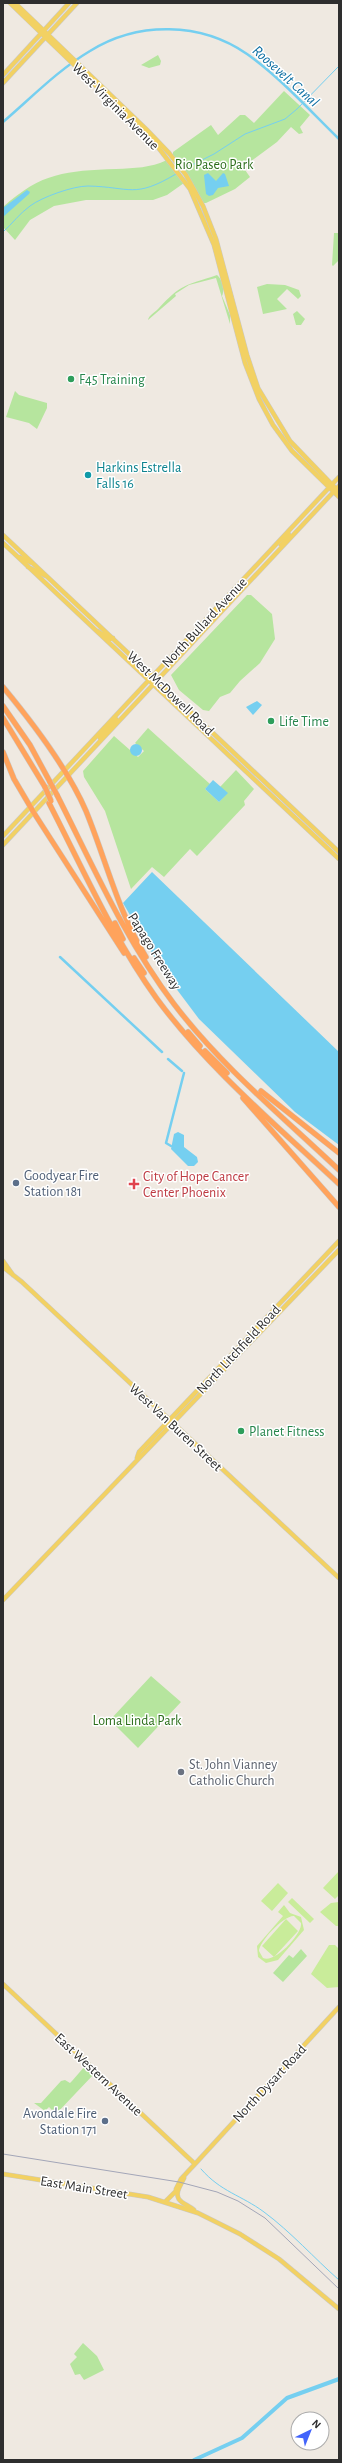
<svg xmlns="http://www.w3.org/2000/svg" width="342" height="2463" viewBox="0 0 342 2463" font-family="'Alegreya Sans',sans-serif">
<rect width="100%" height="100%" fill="#efe9e1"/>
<path fill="#b6e59e" d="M158 55 161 61 160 65 149 68 141 65Z
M284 91 310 115 300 127 303 133 299 134 291 127 277 142 243 167 250 177 235 189 206 203H203L173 155V152L211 125 218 135 240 115H245L254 123Z
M167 160 184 183 167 195 153 200H86L54 206 30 220 15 240 3 227V207C42 172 66 171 116 169 135 168 150 168 167 160Z
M334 233H339V260L333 266 332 265Z
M217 275C222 279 225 290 222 296L230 315V324L216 278 189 285 175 294 176 296 148 320C149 315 154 313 158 309 182 283 185 286 217 275Z
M267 284 285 285 299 290 301 296 298 299 287 289 277 299 287 309 263 314 257 287Z
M297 311 305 319 301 325H296L293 314Z
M15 391 19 395 47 403V408L37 429 29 423 6 417Z
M247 595H251L272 614 275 639 260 663 240 681 230 693 220 697 209 711 203 710 179 690 171 675Z
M148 728 210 784 205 789 219 802 227 793 220 787 236 770 254 789 244 801 245 805 197 856 190 849 164 877 152 867 131 889 105 811 84 777 83 771 114 736 138 757 144 751 135 743Z
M151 1676 181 1702 138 1748 110 1720Z
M301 1949 307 1956 283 1982 273 1973 289 1955 293 1958Z
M85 2066 94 2074 56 2114 49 2107 45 2111 34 2103H41L61 2081 65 2080 70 2083 72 2081Z
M83 2343 97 2356 104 2370 84 2380 80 2374 75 2375 70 2364 77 2357 74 2354Z"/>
<path fill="#c9ec9a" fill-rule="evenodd" d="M339 1871V1895L335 1899 323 1888Z
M278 1883 288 1893 272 1911 261 1901Z
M292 1898 314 1919 310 1923 288 1902Z
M339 1902V1926H336L320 1912 331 1903Z
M284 1905 290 1913 301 1917 304 1930 278 1960 266 1963 258 1957 257 1946 283 1916 278 1912ZM294 1916 301 1923C303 1933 275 1964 263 1958L259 1951C259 1942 284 1915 294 1916Z
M286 1919 298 1931 274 1957 262 1946Z
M329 1945H335L339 1949V1987L327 1988 311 1974Z"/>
<path fill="#75cff0" d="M208 173 216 181 223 173 225 174 229 186 218 188 213 195 209 196 206 194 204 175Z
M27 190 30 192 29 194 3 217V208Z
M257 701 262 705 253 715 246 707Z
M130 750a6 6 0 1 1 12 0a6 6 0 1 1-12 0Z
M213 780 228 793 219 802 205 789Z
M152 872 339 1052V1145L295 1112 199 1019 160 967 123 903Z
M178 1132 184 1135V1147L197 1157 198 1162 194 1166H188L171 1149 174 1134Z"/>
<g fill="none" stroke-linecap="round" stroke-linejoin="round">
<path stroke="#75cff0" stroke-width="1" d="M184 169 214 154 245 134 285 119 297 109 339 66
M3 232C12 224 20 213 30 206 42 197 73 186 88 186 131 187 134 199 176 174
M201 2169C221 2192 241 2195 264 2212 291 2232 314 2258 339 2280"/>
<path stroke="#75cff0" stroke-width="2.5" d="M3 122C31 98 58 70 90 51 138 21 201 22 247 54 281 78 310 111 339 139
M60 957 162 1052
M168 1059 182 1071
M171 1146 166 1143 184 1073"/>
<path stroke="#75cff0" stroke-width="4" d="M194 2460 242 2438 287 2398 339 2379"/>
<defs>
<path id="major" d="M10 3 154 142 190 189 214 245 245 363 259 399 273 425 292 451 339 497
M15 3 146 129 169 153 186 175 203 206 216 239 247 355 258 388 290 441 339 492
M3 75 69 3
M3 83 77 3
M3 535 339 852
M3 543 339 859
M281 545 289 536 288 532
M19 557 32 563
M28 567 46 576
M205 629C206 620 217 616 218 607
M97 631 110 639 113 638
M192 643 200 630 199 627
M100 738 116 719
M3 836 339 477
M3 845 339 486
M3 1261 13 1275
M3 1267 22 1282 339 1578
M137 1458 139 1452 339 1241
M3 1600 339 1250
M3 1984 195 2164
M3 2174 148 2197 198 2213 240 2234 279 2259 339 2309
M179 2188C173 2202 186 2203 194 2210
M176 2189 181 2179 195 2164 339 2007
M165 2202 179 2188 184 2178"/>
<path id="highway" d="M3 687C32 722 68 769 86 811 106 860 118 912 146 957
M3 706 30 745 50 782
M3 718 45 787
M3 752 14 779 34 813 124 953
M57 795C93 866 126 941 174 1004 221 1066 283 1117 339 1170
M49 803C83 869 113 938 157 999 208 1068 276 1125 339 1184
M115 923 123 939
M134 958 144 973
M188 1032 200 1046
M205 1051 227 1073
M261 1091 339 1153
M243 1098 339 1207"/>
</defs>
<use href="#major" stroke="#c9c9c9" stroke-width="5"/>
<use href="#highway" stroke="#c9c9c9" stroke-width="6"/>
<use href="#major" stroke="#f2d163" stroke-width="4"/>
<use href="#highway" stroke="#ffa35c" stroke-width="5"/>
<path stroke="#a3a6b8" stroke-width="1" d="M3 2154 179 2182 217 2192 238 2201 265 2218 339 2289"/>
<defs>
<path id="highway-bridge" d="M50 782 57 795
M45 787 51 801"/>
</defs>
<use href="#highway-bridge" stroke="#c9c9c9" stroke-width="6" stroke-linecap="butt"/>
<use href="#highway-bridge" stroke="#ffa35c" stroke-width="5"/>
</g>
<g fill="#2e9e5b" stroke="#fff" stroke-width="1.5">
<circle cx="71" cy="379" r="4"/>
<circle cx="271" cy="721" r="4"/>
<circle cx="241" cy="1431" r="4"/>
</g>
<circle fill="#0f9aa8" stroke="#fff" stroke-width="1.5" cx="88" cy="475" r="4"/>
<g fill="#5c6f8a" stroke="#fff" stroke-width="1.5">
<circle cx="16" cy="1183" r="4"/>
<circle cx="105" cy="2121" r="4"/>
</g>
<path fill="#e0444e" stroke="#fff" stroke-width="1.5" d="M132 1178h4v4h4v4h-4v4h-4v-4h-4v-4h4z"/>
<circle fill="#6b7280" stroke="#fff" stroke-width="1.5" cx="181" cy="1772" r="4"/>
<g text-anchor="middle" stroke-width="3" stroke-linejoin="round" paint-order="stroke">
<g font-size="14" fill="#2e2e2e" stroke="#fff">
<text transform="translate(116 106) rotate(45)" y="5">West Virginia Avenue</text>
<text transform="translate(204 622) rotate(-47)" y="5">North Bullard Avenue</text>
<text transform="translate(171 693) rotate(44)" y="5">West McDowell Road</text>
<text transform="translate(155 951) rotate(58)" y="5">Papago Freeway</text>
<text transform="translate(238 1349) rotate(-47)" y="5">North Litchfield Road</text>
<text transform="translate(176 1427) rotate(43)" y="5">West Van Buren Street</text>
<text transform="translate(99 2074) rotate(43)" y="5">East Western Avenue</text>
<text transform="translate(269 2083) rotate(-47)" y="5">North Dysart Road</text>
<text transform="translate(84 2187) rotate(9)" y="5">East Main Street</text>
</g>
<g font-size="14" fill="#2c6e1b" stroke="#fff">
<text x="214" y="169">Rio Paseo Park</text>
<text x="137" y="1725">Loma Linda Park</text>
</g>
<g font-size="14" fill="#27864d" stroke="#fff" text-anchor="start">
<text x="79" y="384">F45 Training</text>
<text x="279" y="726">Life Time</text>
<text x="249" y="1436">Planet Fitness</text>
</g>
<g font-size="14" fill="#0d838f" stroke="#fff" text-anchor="start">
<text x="96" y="472">Harkins Estrella<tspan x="96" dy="16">Falls 16</tspan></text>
</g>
<g font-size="14" fill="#4e5e75" stroke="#fff" text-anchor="start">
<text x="24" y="1180">Goodyear Fire<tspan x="24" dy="16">Station 181</tspan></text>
<text x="97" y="2118" text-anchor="end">Avondale Fire<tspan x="97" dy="16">Station 171</tspan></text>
</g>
<g font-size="14" fill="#be3a42" stroke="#fff" text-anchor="start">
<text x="143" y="1181">City of Hope Cancer<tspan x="143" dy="16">Center Phoenix</tspan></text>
</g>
<g font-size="14" fill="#5b616d" stroke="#fff" text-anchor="start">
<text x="189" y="1769">St. John Vianney<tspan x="189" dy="16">Catholic Church</tspan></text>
</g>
<g font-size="15" font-style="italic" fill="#0d6fa3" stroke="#fff">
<text transform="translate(286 76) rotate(42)" y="5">Roosevelt Canal</text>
</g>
</g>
<rect width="342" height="2463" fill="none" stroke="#2e2e2e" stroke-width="8"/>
<g transform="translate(310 2431) rotate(43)"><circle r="19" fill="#ffffff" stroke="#ababab"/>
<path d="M0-3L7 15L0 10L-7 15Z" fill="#4264fb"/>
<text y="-6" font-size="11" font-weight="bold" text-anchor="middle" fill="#2e2e2e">N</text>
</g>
</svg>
